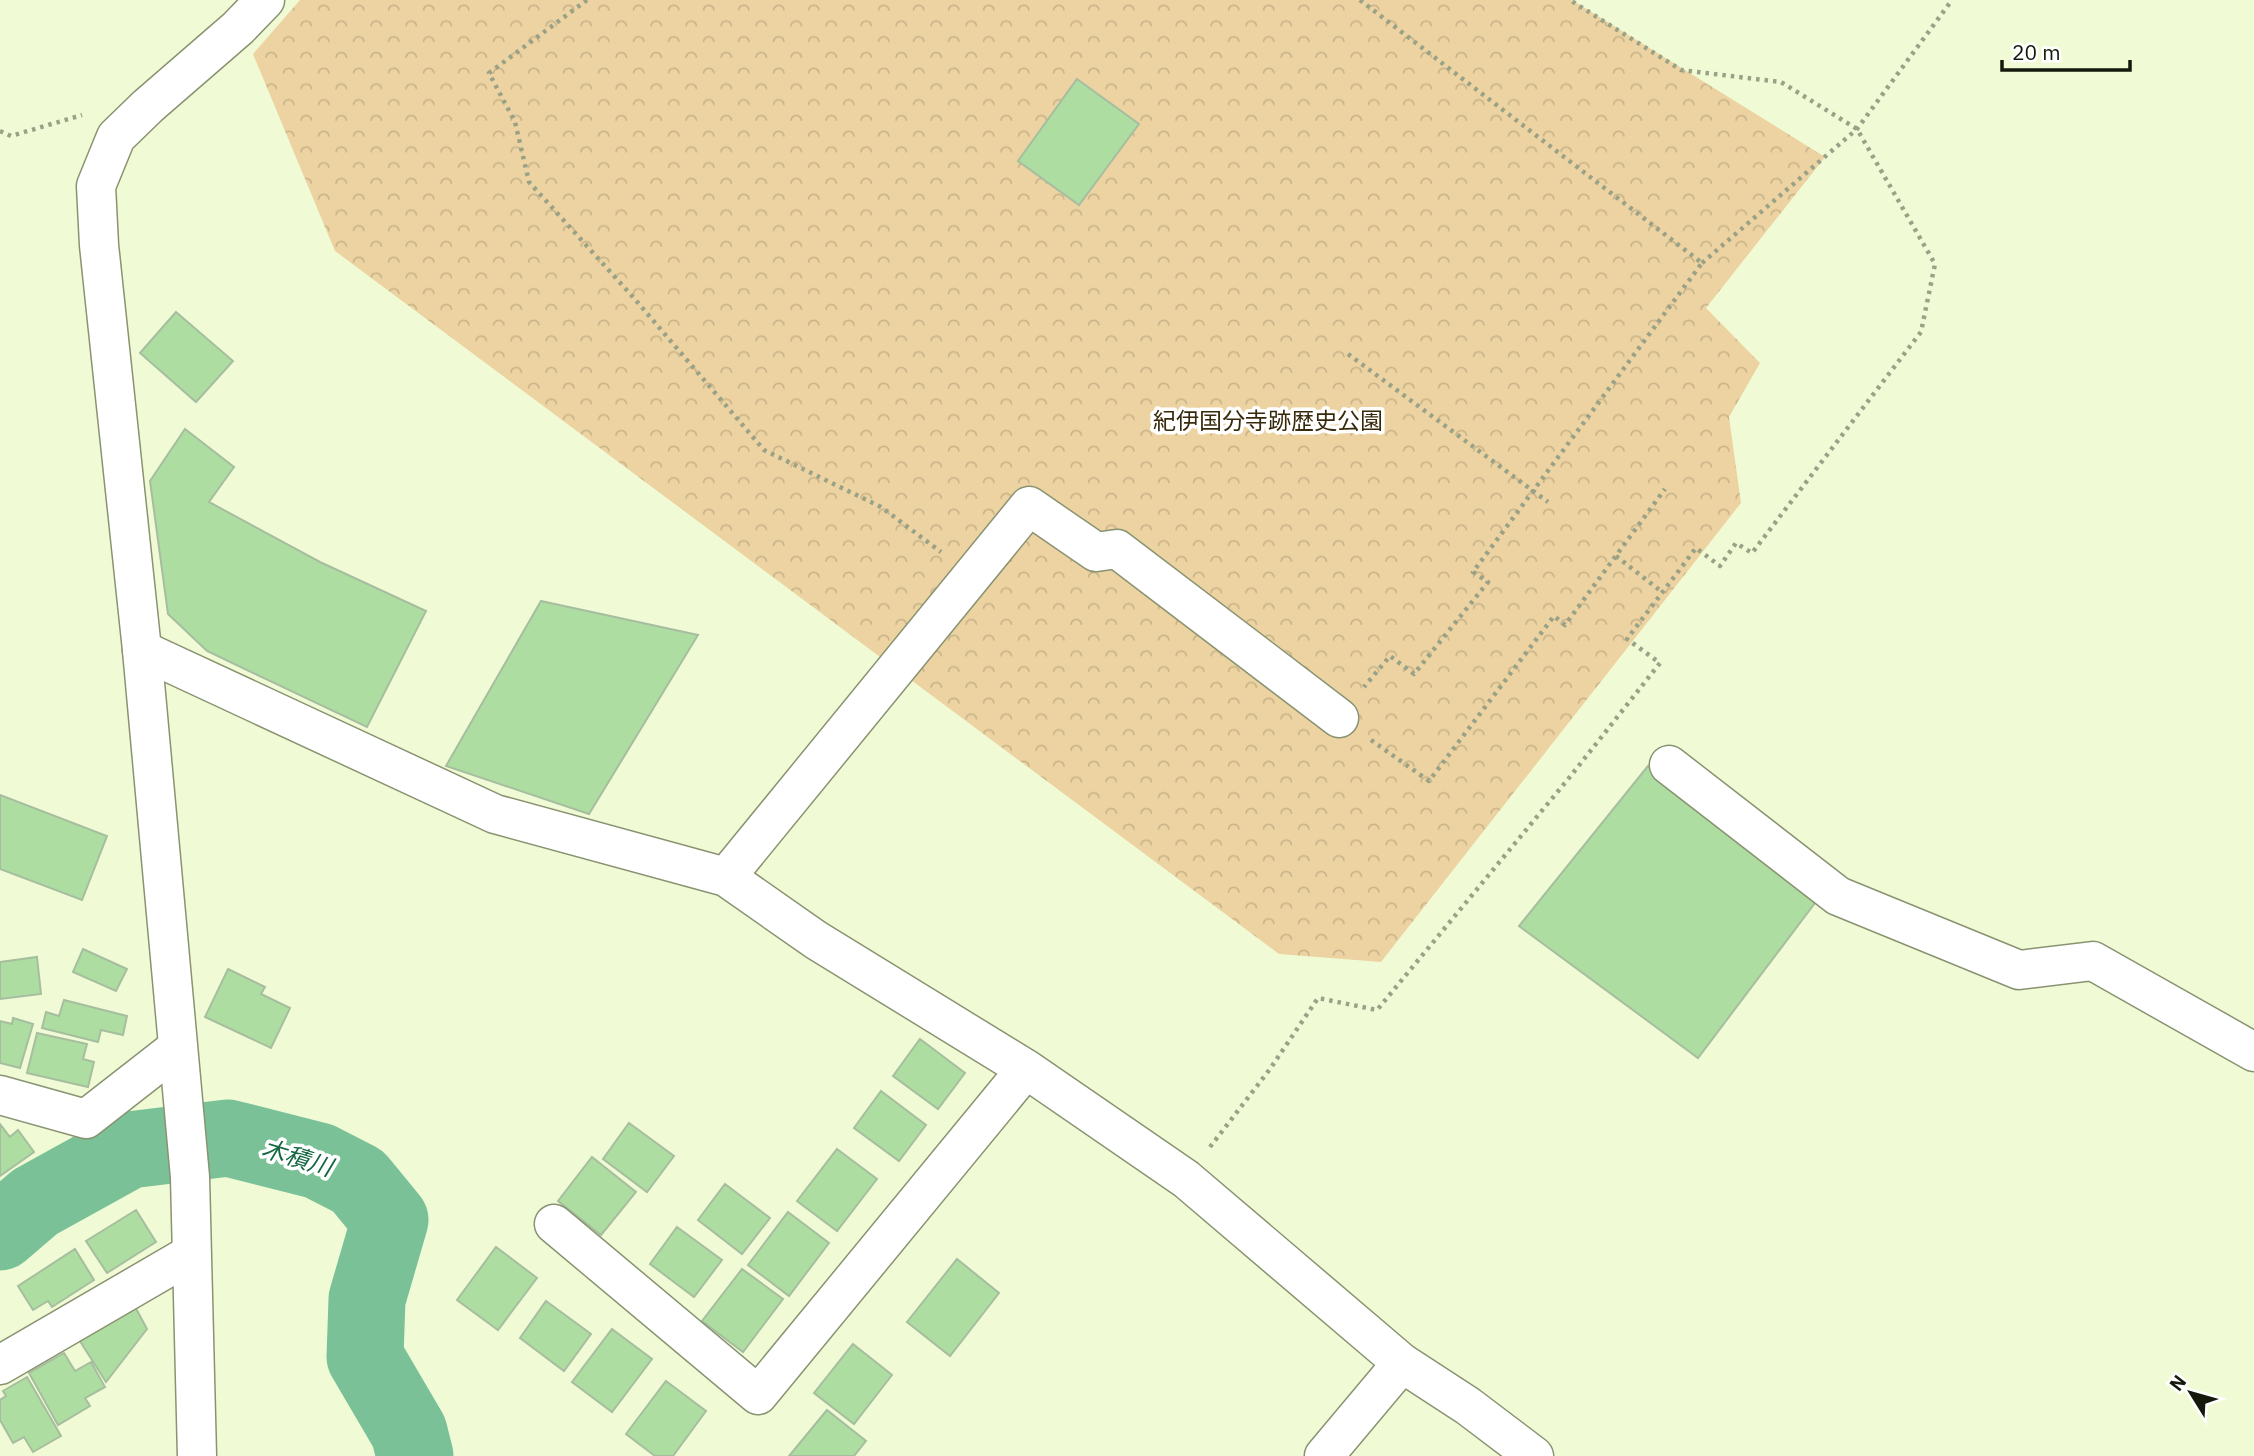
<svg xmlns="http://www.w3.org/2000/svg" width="2254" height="1456" viewBox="0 0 2254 1456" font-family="'IBM Plex Sans','Noto Sans JP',sans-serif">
<defs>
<pattern id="park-crowns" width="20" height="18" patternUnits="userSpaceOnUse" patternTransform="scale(1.75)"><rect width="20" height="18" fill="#edd3a2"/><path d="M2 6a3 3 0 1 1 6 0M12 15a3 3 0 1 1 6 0" fill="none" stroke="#cab58a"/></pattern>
</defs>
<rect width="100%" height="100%" fill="#f0fbd6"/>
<path fill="url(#park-crowns)" d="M300 0H1572L1825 157 1706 308 1760 363 1729 417 1741 503 1381 962 1279 954 335 251 253 54Z"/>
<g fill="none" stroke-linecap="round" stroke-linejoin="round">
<path stroke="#7ac198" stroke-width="77" d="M0 1232 35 1202 129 1150 228 1138 319 1161 358 1181 390 1220 367 1299 365 1357 409 1432 415 1456"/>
</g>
<path fill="#aedda2" stroke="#a6be9f" stroke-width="2" d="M1077 79 1139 124 1079 205 1018 161Z
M176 312 233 361 196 402 140 353Z
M185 429 234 467 209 502 320 562 426 611 367 727 207 651 168 614 150 481Z
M541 601 698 635 589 814 446 766Z
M1648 766 1818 899 1698 1058 1519 926Z
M0 795 107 836 82 900 0 869Z
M83 949 127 969 116 991 73 972Z
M37 957 41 994 0 999V962Z
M228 969 265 987 261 994 290 1008 271 1048 205 1017Z
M64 1000 127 1016 123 1035 101 1030 98 1042 42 1028 46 1012 59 1016Z
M13 1018 33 1024 20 1068 0 1063V1021L12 1024Z
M37 1033 87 1044 83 1059 94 1062 88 1087 27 1073Z
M920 1039 965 1073 938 1109 893 1076Z
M881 1091 926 1125 899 1161 854 1128Z
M629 1123 674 1156 647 1192 603 1159Z
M0 1124 10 1137 18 1130 34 1152 0 1176Z
M837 1149 877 1179 837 1231 797 1201Z
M592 1157 636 1192 601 1235 558 1201Z
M725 1184 770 1218 742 1254 698 1220Z
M136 1210 156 1242 107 1273 86 1241Z
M788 1212 829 1243 789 1296 748 1265Z
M677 1227 722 1260 694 1297 650 1264Z
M496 1247 537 1278 498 1330 457 1300Z
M75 1249 94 1280 52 1307 48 1301 33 1310 18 1286Z
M957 1259 999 1293 950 1356 907 1322Z
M742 1269 783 1299 743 1352 702 1321Z
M546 1301 591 1334 564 1371 520 1338Z
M133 1303 147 1329 106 1382 78 1338Z
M612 1329 652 1359 612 1412 572 1382Z
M853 1344 892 1375 854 1424 814 1393Z
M64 1353 75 1371 91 1362 105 1387 85 1398 90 1406 58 1425 29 1373Z
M27 1377 61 1436 33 1452 24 1437 13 1443 0 1420V1400L6 1396 3 1391Z
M666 1381 706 1411 673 1456H655L626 1434Z
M827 1410 866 1441 854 1456H789Z"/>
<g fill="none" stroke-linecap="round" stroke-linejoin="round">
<defs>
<path id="minor" d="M142 650 495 814 726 877 816 940 1026 1069 1186 1179 1402 1363 1468 1406 1534 1456
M1669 765 1838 896 2019 970 2093 961 2254 1052
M726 877 1029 506 1096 552 1117 549 1339 718
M0 1095 86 1119 177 1048
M554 1224 758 1395 1026 1069
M0 1365 191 1254
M1324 1456 1402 1363"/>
<path id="tertiary" d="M197 1456 190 1177 142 650 99 245 96 186 116 137 148 106 238 28 265 0"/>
</defs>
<use href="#minor" stroke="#899371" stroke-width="41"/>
<use href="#tertiary" stroke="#899371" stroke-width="41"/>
<path stroke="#99a286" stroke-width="4.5" stroke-dasharray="3.5 5" stroke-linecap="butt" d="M587 0 489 73 515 122 529 182 633 297 764 450 881 507 941 552
M1360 0 1702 263 1473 572 1488 582 1414 674 1390 656 1364 687
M0 131 11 136 82 115
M1702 263 1857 129 1952 0
M1348 354 1548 502
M1616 556 1662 592
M1371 740 1429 781 1554 616 1565 625 1665 489
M1210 1147 1270 1069 1318 998 1377 1010 1569 778 1660 663 1627 639 1696 548 1720 566 1736 543 1752 553 1921 332 1935 264 1857 129 1781 82 1681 70 1570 0"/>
<use href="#minor" stroke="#fff" stroke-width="38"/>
<use href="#tertiary" stroke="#fff" stroke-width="38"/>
</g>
<g text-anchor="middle" stroke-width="7" stroke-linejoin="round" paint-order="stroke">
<g font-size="23" fill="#37290b" stroke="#fff">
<text x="1268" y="429">紀伊国分寺跡歴史公園</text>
</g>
<g font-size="24" font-style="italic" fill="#156841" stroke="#fff">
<text transform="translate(297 1158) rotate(17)" y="8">木積川</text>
</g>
</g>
<g transform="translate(2191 1393) rotate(307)" stroke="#ffffff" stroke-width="5" paint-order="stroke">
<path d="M0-5L12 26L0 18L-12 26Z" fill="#15190c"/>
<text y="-10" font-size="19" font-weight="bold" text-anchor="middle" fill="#15190c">N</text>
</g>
<path d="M2002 60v10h128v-10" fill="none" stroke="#15190c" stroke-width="3.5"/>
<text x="2012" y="60" font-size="21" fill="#15190c" stroke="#ffffff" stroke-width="5" paint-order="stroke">20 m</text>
</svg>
